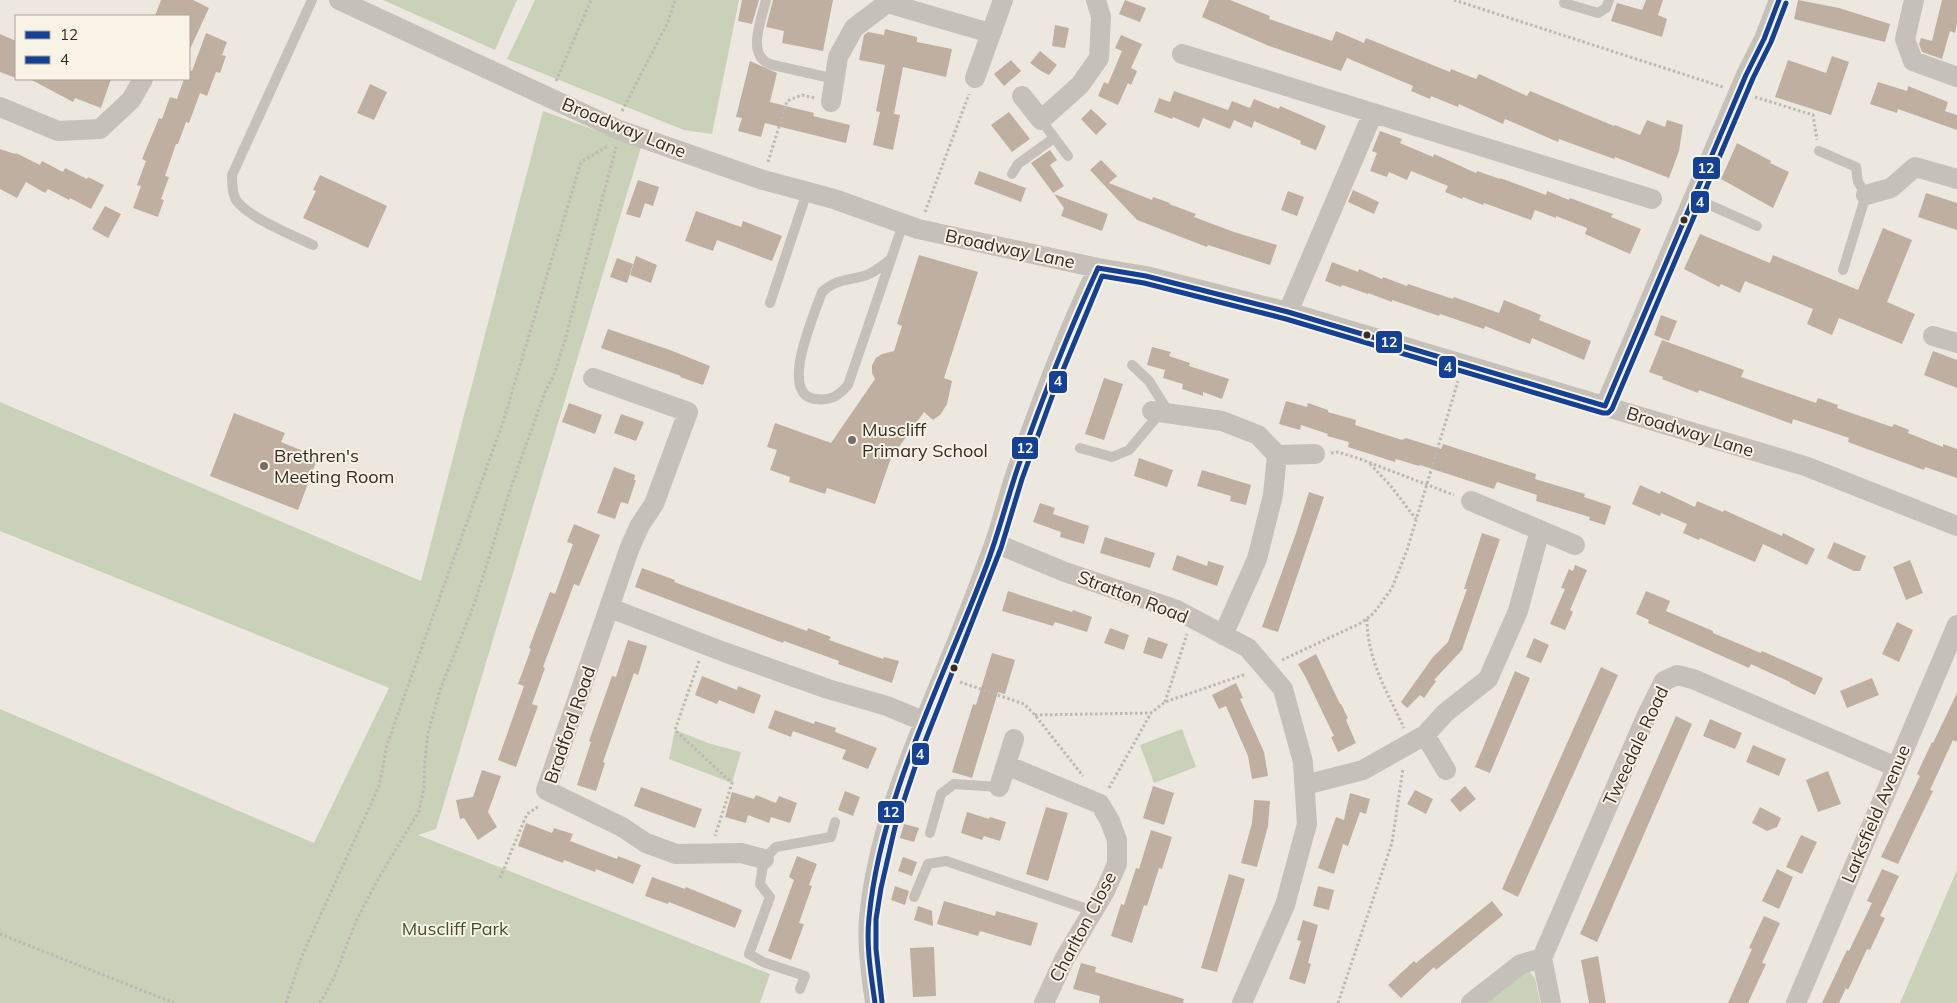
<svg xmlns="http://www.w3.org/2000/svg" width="1957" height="1003" viewBox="0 0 1957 1003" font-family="Mulish,sans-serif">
<rect width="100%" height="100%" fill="#ece8df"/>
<path fill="#c9d1b9" d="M383 0H517L495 50Z
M535 0H739L712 134 684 130 507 59Z
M543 111 641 147 436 829 418 835 770 974 760 1003H0V709L314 843 389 688 0 531V402L421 581Z
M1182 729 1196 767 1154 783 1140 745Z
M675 730 708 743 741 752 732 783 669 759Z
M1957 870V1003H1900Z
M1528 970 1535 978 1540 1003H1479Z"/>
<path fill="#bfafa1" d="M161 0H193L209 8 189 51V16H155Z
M742 0H759L752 24 738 21Z
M773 0H833L823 51 782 43 784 31 766 27Z
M1125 0 1146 8 1140 22 1119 14Z
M1209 0H1230L1270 16 1269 19 1332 41 1336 31 1364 43 1366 38 1450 72 1451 69 1476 79 1479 74 1527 96 1530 91 1614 126 1615 125 1640 135 1647 120 1665 127 1667 120 1683 125 1679 151 1669 178 1615 157 1614 159 1559 139 1558 142 1505 119 1503 124 1459 104 1458 107 1431 96 1430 99 1411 91 1413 86 1347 58 1341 71 1269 46 1202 17Z
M1646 0H1663L1658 15 1667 19 1662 37 1611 21 1617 3 1642 10Z
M1798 0 1839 8 1890 24 1885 42 1794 19Z
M1942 0H1957V23L1955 33 1950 31 1942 59 1922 52 1919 44 1921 38 1932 41Z
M1055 25 1069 28 1065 48 1052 46Z
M885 29 917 37V42L952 49 946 77 903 67 894 114 900 115 893 150 873 145 880 112 876 111 885 65 859 60 864 35 868 32 884 35Z
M206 33 227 42 222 55 226 56 220 73 216 72 207 96 200 93 189 123 186 122 178 144H176L165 176 169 177 161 199 164 200 158 217 133 208 141 186 137 185 146 161 142 159 159 118 162 119 170 97 177 99 184 79H189V70L192 71Z
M0 34 16 41V78L0 72Z
M1121 35 1142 44 1131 68 1137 71 1131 85 1128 83 1118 105 1098 96 1104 82 1108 84 1122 51 1115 48Z
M1040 51 1057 65 1049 75 1041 71 1030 63Z
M1832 56 1849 62 1831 115 1775 97 1788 60 1826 73Z
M1011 60 1021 71 1004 86 994 74Z
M750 61 777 73 770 102 814 113 813 116 850 125 846 143 765 123 761 137 738 131 742 118 736 117Z
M30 79H111L101 108 75 98 73 102Z
M1878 82 1907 91 1908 86 1948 102 1945 111 1957 115V130L1898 109 1897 113 1870 104Z
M370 84 387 92 374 120 357 113Z
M1174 91 1228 110 1232 101 1250 108 1254 99 1279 109 1280 106 1326 126 1316 150 1300 144 1301 141 1254 121 1252 128 1234 120 1230 129 1203 118 1199 128 1173 117 1172 119 1154 112 1159 98 1170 102Z
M1091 109 1107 124 1096 135 1081 119Z
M1009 112 1030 139 1012 152 991 125Z
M1380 131 1402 139 1400 143 1433 157 1434 154 1476 173 1477 171 1500 179V178L1546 195 1547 191 1569 200 1570 198 1613 214 1611 217 1641 229 1630 254 1585 234 1587 228 1556 216V218L1535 210 1531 220 1484 203 1483 205 1463 197 1462 199 1445 192 1448 186 1411 171 1407 180 1389 172 1387 177 1370 171 1377 153 1372 151Z
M1737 143 1771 161 1770 163 1789 172 1773 208 1721 179Z
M0 149 15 154 16 153 40 165 42 161 63 172 65 168 87 179 88 177 104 185 91 209 70 198 69 200 48 189 45 193 26 182 17 198 0 189Z
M1050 150 1057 160 1050 165 1064 186 1053 193 1031 163Z
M1101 160 1117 176 1109 183 1152 200 1153 197 1170 203 1169 204 1196 214 1194 217 1234 232 1277 245 1270 265 1208 245 1207 247 1137 220 1090 170Z
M979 171 1026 188 1021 202 974 184Z
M320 175 387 206 368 248 303 218 316 191 313 190Z
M638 180 659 187 653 206 645 203 640 218 626 214Z
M1353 190 1379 202 1374 214 1348 202Z
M1288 191 1304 197 1297 216 1281 210Z
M1926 193 1957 203V230L1918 217Z
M1054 194 1108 214 1102 231 1061 216 1064 208Z
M105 206 121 214 108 238 92 229Z
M696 211 741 227 743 221 782 236 772 261 717 240 713 251 685 241Z
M1883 228 1912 240 1887 302 1915 314 1902 344 1839 318 1832 335 1807 324 1813 309 1745 281 1740 293 1721 284 1719 287 1684 269 1700 234 1770 263 1773 255 1858 290Z
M919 255 978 272 944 378 952 381 947 404 941 414 933 420 924 412 891 458 875 504 827 488 825 494 789 482 790 477 770 470 777 450 767 447 775 423 831 443 875 379 872 373V365L876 358 882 354 894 351 902 326 897 324Z
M636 256 657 265 651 283 630 275Z
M617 258 633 264 627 283 610 277Z
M1332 262 1358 272 1359 269 1382 279 1383 277 1407 286 1408 284 1453 299 1454 297 1499 313 1504 300 1541 315 1539 320 1591 341 1584 360 1532 338 1530 344 1485 326 1484 329 1440 314 1439 316 1392 300V302L1368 293V294L1342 285 1341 287 1325 281Z
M1661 315 1677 321 1669 341 1654 335Z
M608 329 670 350 710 366 703 385 680 377 681 376 601 348Z
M1662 340 1744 370 1741 377 1816 403 1818 398 1838 405 1837 408 1892 427 1894 424 1909 430 1908 433 1943 447V444L1957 449V478L1925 467 1924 470 1848 442 1849 438 1793 419 1792 424 1699 390 1698 393 1662 379 1663 377 1649 372Z
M1152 347 1171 352 1169 356 1190 363 1189 366 1229 379 1222 399 1203 392V396L1182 389 1183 384 1163 378 1165 370 1147 365Z
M1933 351 1957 360V388L1924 375Z
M1104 378 1123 384 1104 440 1085 434Z
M1286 401 1307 407 1308 403 1328 410V412L1356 420 1355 425 1402 440 1406 438 1441 449 1443 444 1536 474 1535 479 1585 494 1584 497 1611 506 1605 525 1589 520 1590 517 1536 501 1537 495 1497 482 1494 489 1420 465 1419 466 1396 459 1395 462 1348 447 1349 442 1327 436 1328 434 1301 425 1300 430 1279 424Z
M569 403 602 415 595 434 562 422Z
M234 413 285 433 281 442 318 457 298 510 210 476Z
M621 414 644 422 636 441 614 433Z
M1139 458 1173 470 1167 487 1134 476Z
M614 467 635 475 634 480H636L628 504 621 502 615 519 597 513Z
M1202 470 1251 485 1246 505 1230 501 1231 496 1197 486Z
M1640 485 1660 494 1661 491 1695 507 1697 501 1723 512 1724 510 1782 536 1783 533 1815 549 1807 565 1763 544 1755 562 1700 538 1699 540 1683 533 1687 524 1661 513 1660 516 1632 504Z
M1309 492 1324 497 1278 632 1262 627 1296 533Z
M1040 503 1055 508 1053 514 1089 526 1084 544 1060 537 1061 532 1033 522Z
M574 524 600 535 579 586 574 584 543 667 545 668 532 704 538 706 516 767 498 760 524 686 518 684 531 649 529 648 550 592 555 594 573 544 567 542Z
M1482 533 1500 539 1462 650 1434 680 1436 681 1424 698 1420 695 1407 708 1401 702 1433 657 1448 642 1467 589H1464Z
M1105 537 1155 553 1150 568 1100 553Z
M1834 542 1866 556 1860 571H1854L1827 558Z
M1177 555 1207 566 1208 561 1224 566 1217 586 1172 570Z
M1910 560 1923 593 1906 600 1893 567Z
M1575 565 1587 570 1570 610 1573 612 1565 630 1550 624 1565 589 1561 588 1569 569 1573 571Z
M642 568 675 580 674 582 807 631 808 628 831 637 829 640 883 659 884 657 899 661 892 683 838 664 839 661 784 641 783 643 635 587Z
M1008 591 1072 612 1073 610 1092 617 1087 632 1055 622 1053 626 1002 611Z
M1646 591 1670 601 1666 611 1713 631V633L1761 653 1762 651 1823 678 1815 695 1790 683V682L1751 664 1749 668 1648 623 1649 620 1636 614Z
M1897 622 1913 630 1899 662 1882 654Z
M1110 628 1129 635 1124 650 1104 643Z
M1148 637 1168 644 1162 659 1143 653Z
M1534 638 1549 645 1541 663 1526 657Z
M628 640 647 646 638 675 634 673 603 762 605 763 596 791 577 785 591 742 589 741 612 676 616 677Z
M992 653 1015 660 1005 694 998 692 972 778 952 772 973 704 976 705Z
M1316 654 1340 704H1341L1348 718 1346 720 1356 743 1338 752 1331 737 1334 736 1306 678 1298 664Z
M1601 667 1618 675 1518 897 1502 889Z
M1515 671 1530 678 1490 773 1475 767Z
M702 676 737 690 738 686 761 695 754 714 719 700 717 704 695 695Z
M1872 678 1879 695 1847 708 1840 691Z
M1236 683 1243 698 1240 699 1264 752 1268 776 1252 779 1248 756 1226 706 1219 709 1212 695Z
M1957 693V742L1953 740 1930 790 1933 791 1898 864 1881 857 1920 776 1917 774 1932 742 1933 743Z
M775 710 814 724 815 721 836 728 835 732 877 748 868 769 842 759 846 750 793 731 791 737 768 728Z
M1676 716 1692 724 1597 942 1580 934Z
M1710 719 1742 733 1735 749 1703 736Z
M1753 745 1786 759 1779 776 1746 762Z
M482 770 501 776 488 812 497 827 478 840 464 818 460 819 456 800 473 797Z
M1828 771 1841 804 1818 812 1806 780Z
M1153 786 1174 793 1164 825 1143 818Z
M1465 786 1476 799 1460 812 1450 800Z
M641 787 702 809 695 828 634 806Z
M1415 790 1433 799 1426 814 1407 804Z
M845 791 860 797 853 816 838 810Z
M732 792 754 799 756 795 776 803 779 796 797 803 790 823 771 817 769 823 748 815 746 823 725 817Z
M1350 793 1370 799 1366 814 1360 812 1348 846 1343 844 1334 874 1318 868 1336 817 1344 820Z
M1254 800 1270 801 1268 826 1257 867 1241 863 1252 823Z
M1046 807 1068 813 1048 881 1026 874Z
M1760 807 1781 818 1777 827 1767 831 1752 823Z
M967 812 989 819 990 817 1006 822 1000 841 984 836 982 840 961 833Z
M526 823 552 833 554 828 573 834 570 841 617 859 618 856 641 865 633 884 596 869 595 872 564 860 563 863 518 846Z
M904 824 919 828 914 842 900 838Z
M1151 830 1172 837 1162 869 1159 868 1147 906 1144 905 1132 943 1111 936 1121 904 1124 905 1136 868 1139 869Z
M1801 835 1817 842 1802 874 1786 867Z
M797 856 817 864 809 885 812 886 799 923 804 924 791 960 768 951 794 880 789 877Z
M903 857 917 862 912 876 898 871Z
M1777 869 1793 877 1779 909 1762 901Z
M1882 869 1899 876 1880 916 1885 918 1870 950 1867 949 1848 990 1846 988 1839 1003H1822L1847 950 1849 951 1872 903 1867 901Z
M1229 874 1245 879 1217 972 1201 968Z
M652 877 685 889 686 887 742 910 735 928 669 902 668 904 645 896Z
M895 886 909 891 905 905 891 900Z
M1318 886 1334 890 1329 910 1313 906Z
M944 901 995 916 996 911 1038 923 1031 946 980 931 978 936 937 924Z
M1492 901 1503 915 1436 970 1434 967 1401 998 1388 985 1414 961 1416 963Z
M918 906 932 911 933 926 914 920Z
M1764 916 1780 923 1762 963 1766 964 1748 1003H1728L1752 949 1749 948Z
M1303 920 1318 925 1308 963 1311 964 1305 984 1289 979 1301 941 1297 940Z
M934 947 936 996 913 997 910 948Z
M1598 956 1606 1003H1589L1581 960Z
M1081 963 1096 967 1095 972 1184 999 1183 1003H1099L1100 996 1073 989Z"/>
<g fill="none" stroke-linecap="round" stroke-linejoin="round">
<path stroke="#bdb8b1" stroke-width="3" stroke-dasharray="2.5 2.5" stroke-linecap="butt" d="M1454 0 1723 87
M556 81 591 0
M1755 97 1813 115 1817 140
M622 111 667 24 675 0
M768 162 787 101 802 95 815 98
M925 212 969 94
M1331 453 1338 452 1360 459 1454 495
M1370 464 1390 485 1416 519
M1367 619C1367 659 1387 692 1404 728
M1282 660 1361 623 1374 613 1392 588 1407 550 1458 381
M699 661 675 730 732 783 715 836
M960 682 1024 704 1035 715 1083 776
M1165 702 1187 634
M1035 715 1151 713 1165 702 1246 674
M1109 788 1151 713
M500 878 527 814 539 806
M0 934 174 1003
M286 1003 301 958 379 786 387 745 401 705 503 422 581 162 608 146
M320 1003 334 978 356 921 377 881 419 811 424 788 425 760 428 733 440 690 475 602 511 487 545 392 554 375 565 340 616 147
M1338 1003 1392 843 1403 768"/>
<path stroke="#c5c0b8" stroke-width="10" d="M312 0 232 175C232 183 232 191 235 198 244 216 294 236 313 245
M766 0C761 21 745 58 773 65L835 79
M1564 3 1598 13 1606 8 1609 0
M1041 120 1068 156
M1819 151 1856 167 1858 182 1866 195 1843 270
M1012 174 1018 164 1054 138
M1694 198 1757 226
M891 259C883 265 876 271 867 275 849 281 837 278 822 292 815 313 778 394 815 399 832 401 838 396 848 385L903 224
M770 303 807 192
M1132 365 1149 381 1169 413
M1080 448 1112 457 1129 450 1161 412
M930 833 941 794 954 784 999 787
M914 897 928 864 946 861 1093 911
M800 989 805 976 763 962 749 954 770 897 760 884 764 859 776 847 831 837 835 822"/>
<path stroke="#c5c0b8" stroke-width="20" d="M339 0 619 130 763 180 834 199 918 229 1098 268 1146 276 1288 312 1805 466 1957 526
M1914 0 1905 39 1913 61 1957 77
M887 3 990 33
M1182 54 1652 199
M975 78 1003 0
M1022 96 1041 120 1080 85 1099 58 1101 17 1096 0
M831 102 838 57 854 28 887 3 886 0
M0 107 58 131 100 129 131 100 143 79
M1866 195 1891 188 1915 167 1957 179
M1288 312 1373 113
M1933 336 1957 343
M593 378 688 412 654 504 640 525 630 547 546 790 622 827 646 843 676 854 741 853 764 859
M1605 406 1746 75 1764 39 1779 0
M1152 411 1222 421 1258 435 1277 455 1273 495 1257 559 1223 635
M1277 455 1315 454
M1471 501 1575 545
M995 543 1065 572 1177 610 1248 648 1283 689 1303 762 1307 824 1285 905 1242 1003
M610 608 724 652 828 689 887 706 923 721
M1425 735 1446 770
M1006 765 1100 804 1110 821 1117 840V864L1105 891 1065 958 1044 1003
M1305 785 1363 770 1425 735 1445 713 1488 679 1518 611 1540 530
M999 787 1014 739
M875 1003C871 975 867 946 869 918 877 833 911 754 943 676 961 633 978 589 994 545 1003 519 1009 492 1018 467 1042 400 1067 332 1098 268
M1471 1003 1521 964 1542 958
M1551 1003 1542 958 1646 717 1664 681 1677 675 1693 679 1896 767
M1796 1003 1957 625"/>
<defs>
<path id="bus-1" d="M1098 268 1146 276 1288 312 1605 406
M1605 406 1746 75 1764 39 1779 0
M875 1003C871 975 866 946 869 918 880 798 945 676 987 564 999 532 1007 499 1018 467 1042 399 1068 333 1098 268"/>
<path id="bus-2" d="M882 1002 876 949V919L881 888 895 827 915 767 1001 548 1022 479 1053 394 1102 276 1144 283 1286 319 1603 413H1608L1612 409 1753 78 1771 42 1786 3"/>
</defs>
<use href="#bus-1" stroke="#f9f3e6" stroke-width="9"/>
<use href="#bus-2" stroke="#f9f3e6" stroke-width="9"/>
<use href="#bus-1" stroke="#154194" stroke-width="5"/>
<use href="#bus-2" stroke="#154194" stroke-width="5"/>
</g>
<g fill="#352d27" stroke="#f9f3e6" stroke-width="2">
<circle cx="1684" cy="220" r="4.5"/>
<circle cx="1367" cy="335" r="4.5"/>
<circle cx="954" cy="668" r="4.5"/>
</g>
<g fill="#756e67" stroke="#f9f3e6" stroke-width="2">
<circle cx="852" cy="440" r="5"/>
<circle cx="264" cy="466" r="5"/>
</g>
<g text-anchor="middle" stroke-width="4" stroke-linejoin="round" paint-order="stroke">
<g font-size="18" fill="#352d27" stroke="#f9f3e6">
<text transform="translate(624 128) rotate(22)" y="6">Broadway Lane</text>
<text transform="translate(1010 249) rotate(12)" y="6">Broadway Lane</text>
<text transform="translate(1690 432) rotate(17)" y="6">Broadway Lane</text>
<text transform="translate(1133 597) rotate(21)" y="6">Stratton Road</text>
<text transform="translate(570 725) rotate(-71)" y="6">Bradford Road</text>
<text transform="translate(1636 746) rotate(-65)" y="6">Tweedale Road</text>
<text transform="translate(1876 814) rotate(-67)" y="6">Larksfield Avenue</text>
<text transform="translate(1083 927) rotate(-62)" y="6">Charlton Close</text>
</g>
<g font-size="18" fill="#352d27" stroke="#f9f3e6" text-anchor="start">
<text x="862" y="436">Muscliff<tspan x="862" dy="21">Primary School</tspan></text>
<text x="274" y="462">Brethren's<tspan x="274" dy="21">Meeting Room</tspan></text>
</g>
<g font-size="18" fill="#3e532b" stroke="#f9f3e6">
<text x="455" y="935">Muscliff Park</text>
</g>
</g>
<g stroke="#f9f3e6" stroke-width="2">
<rect x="1692" y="156" width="29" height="24" rx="5" fill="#154194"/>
<rect x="1690" y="190" width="20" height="24" rx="5" fill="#154194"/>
<rect x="1375" y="330" width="28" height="24" rx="5" fill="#154194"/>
<rect x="1438" y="355" width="19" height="24" rx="5" fill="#154194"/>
<rect x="1048" y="370" width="20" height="24" rx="5" fill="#154194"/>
<rect x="1011" y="436" width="28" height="24" rx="5" fill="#154194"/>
<rect x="911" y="742" width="19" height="24" rx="5" fill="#154194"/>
<rect x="877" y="800" width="28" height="24" rx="5" fill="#154194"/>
</g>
<g font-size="14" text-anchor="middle" font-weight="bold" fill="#fff">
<text x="1706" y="173">12</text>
<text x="1700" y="207">4</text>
<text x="1389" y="347">12</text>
<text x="1448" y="372">4</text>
<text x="1058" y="386">4</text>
<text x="1025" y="453">12</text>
<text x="920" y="759">4</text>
<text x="891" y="817">12</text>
</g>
<rect x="15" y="15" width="175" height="65" fill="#f9f3e6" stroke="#aba49a"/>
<rect x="25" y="31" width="25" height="8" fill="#154194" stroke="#aba49a"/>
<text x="60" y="40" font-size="15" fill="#352d27">12</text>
<rect x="25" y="56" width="25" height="8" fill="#154194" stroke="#aba49a"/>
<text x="60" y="65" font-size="15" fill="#352d27">4</text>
</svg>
